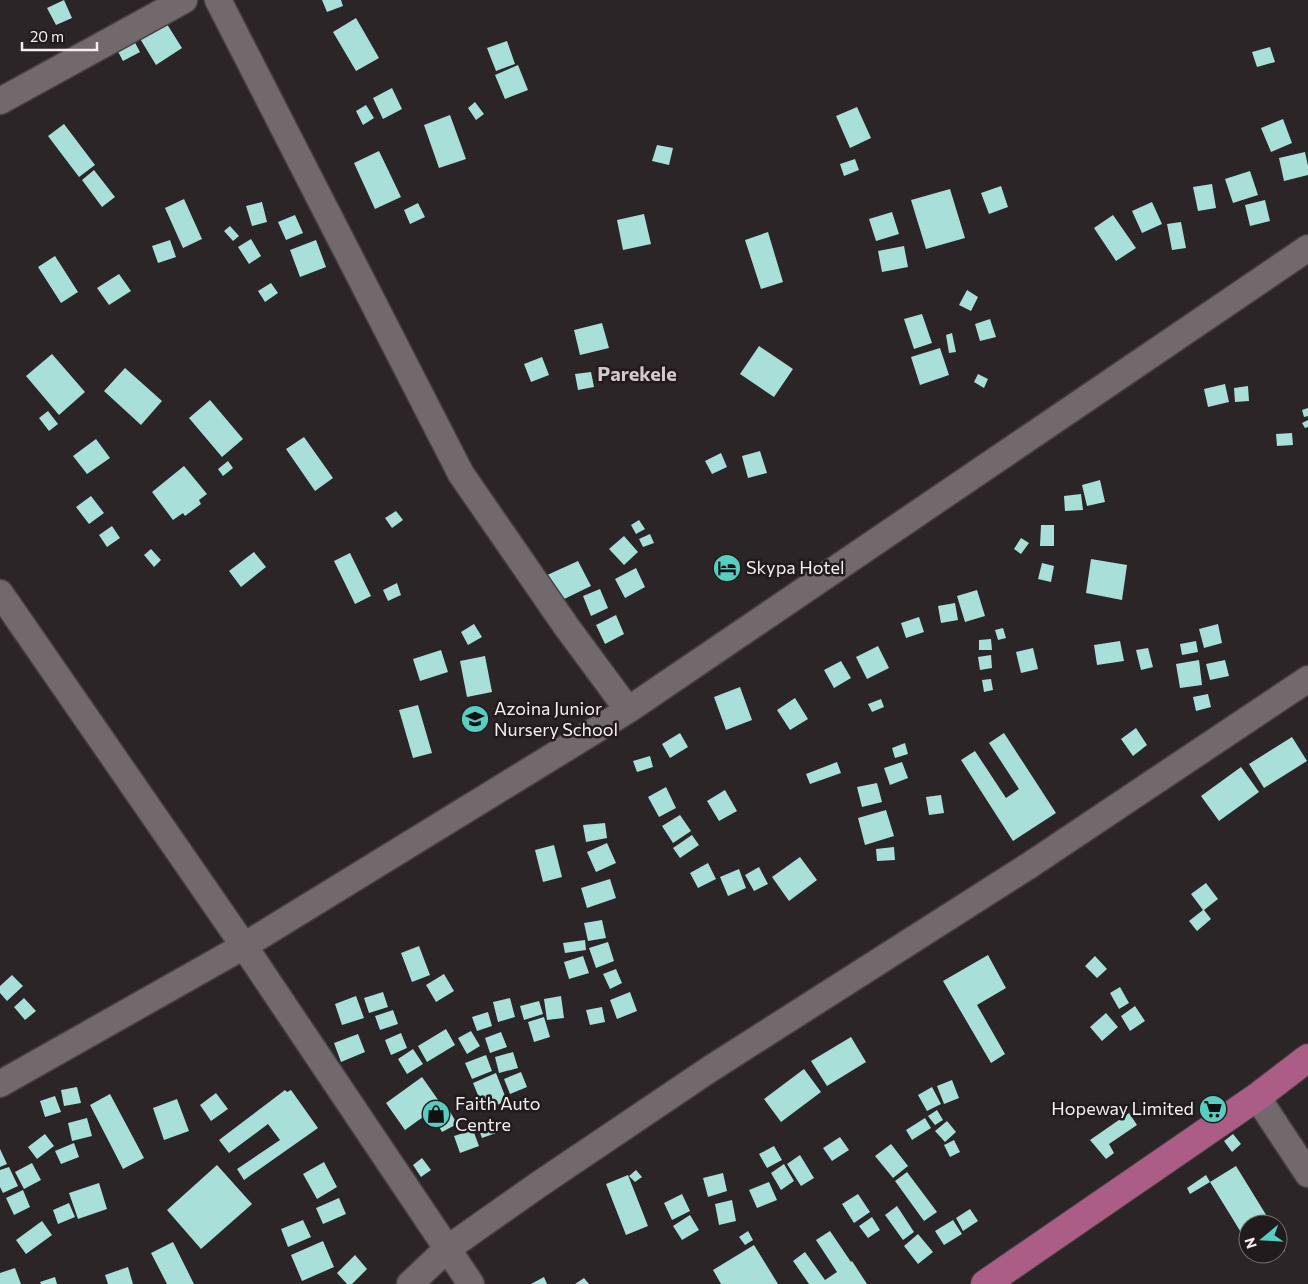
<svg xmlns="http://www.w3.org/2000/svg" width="1308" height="1284" viewBox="0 0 1308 1284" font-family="Commissioner,sans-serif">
<rect width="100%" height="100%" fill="#2b2527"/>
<path fill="#a8e0d9" d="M64 0 72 18 56 25 47 8Z
M322 0H341L343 6 327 12Z
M356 18 379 58 356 71 333 32Z
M165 21 182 48 156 65 139 37Z
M132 37 140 52 123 61 115 46Z
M507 41 515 64 496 71 487 48Z
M1270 47 1275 62 1257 67 1252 52Z
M518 65 528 90 505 99 495 75Z
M392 88 402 109 383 119 373 98Z
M475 102 484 114 476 120 468 108Z
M366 105 374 118 363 125 356 111Z
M857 107 871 138 850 148 836 116Z
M450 115 466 159 439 168 424 125Z
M1283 119 1292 143 1271 152 1261 128Z
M64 124 95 165 79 177 48 136Z
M657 145 673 148 669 165 652 161Z
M379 151 401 197 375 209 354 163Z
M1305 152 1308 166V175L1284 181 1279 158Z
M855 159 859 170 844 176 840 164Z
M94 170 115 197 102 207 82 180Z
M1250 171 1258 195 1233 203 1225 179Z
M1212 184 1216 208 1198 211 1193 187Z
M1001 186 1008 207 989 214 981 193Z
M950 189 965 238 926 249 911 200Z
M184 199 202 239 183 248 165 208Z
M1265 200 1270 221 1250 226 1245 205Z
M262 202 267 222 252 226 246 206Z
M1152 202 1162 224 1142 233 1132 211Z
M418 203 425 217 410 224 404 210Z
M892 212 899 234 876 241 869 219Z
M644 214 651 244 623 250 617 220Z
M295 215 303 233 286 240 278 222Z
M1113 215 1136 248 1116 261 1094 228Z
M1181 222 1186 248 1172 250 1167 224Z
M230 226 239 236 233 241 224 231Z
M768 232 783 282 761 289 745 240Z
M251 239 261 256 249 264 238 247Z
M170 240 176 257 158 263 152 246Z
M316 240 326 267 300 277 290 250Z
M904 246 908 267 882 272 878 251Z
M55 256 78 292 61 303 38 267Z
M119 274 131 291 109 305 97 288Z
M271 283 278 293 265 302 258 291Z
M967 290 978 297 971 311 959 305Z
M922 314 932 343 914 349 904 319Z
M990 319 996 337 980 341 975 324Z
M602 323 609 348 580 355 574 330Z
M952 333 956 352 949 353 946 335Z
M759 346 793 369 774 397 740 374Z
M940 348 949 375 920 385 911 357Z
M52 354 85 392 59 415 26 376Z
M542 357 549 375 531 382 524 364Z
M125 368 162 401 141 425 104 391Z
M591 372 594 387 578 390 575 374Z
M978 374 988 379 984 388 974 382Z
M1225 384 1229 402 1208 407 1204 389Z
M1248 386 1249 401 1235 402 1234 388Z
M210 400 243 439 222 457 189 418Z
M1308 408V416L1304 417 1302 410Z
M48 411 58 424 49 431 39 418Z
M1308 420V427L1305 428 1302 423Z
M1292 433 1293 445 1277 446 1276 434Z
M304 437 333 478 315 491 286 449Z
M96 439 110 458 87 474 73 456Z
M760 451 767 473 748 478 742 456Z
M721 453 727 467 712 474 705 461Z
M228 461 233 468 223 476 218 469Z
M184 466 207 494 199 500 201 504 185 516 183 513 173 520 152 492Z
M1100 480 1105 502 1087 506 1082 485Z
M1081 494 1083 510 1065 511 1064 496Z
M91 496 104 513 89 524 76 507Z
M396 511 403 520 392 528 385 518Z
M639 520 645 529 636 534 631 525Z
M1041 525H1054V546H1040Z
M112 526 120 538 107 547 99 535Z
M650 534 654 543 643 547 639 539Z
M624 536 638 552 624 565 609 549Z
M1021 538 1029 543 1021 554 1014 549Z
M151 549 161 560 154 567 144 555Z
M254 552 266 567 241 587 229 571Z
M350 553 371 596 355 604 334 561Z
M1091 559 1127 565 1122 600 1086 593Z
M578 561 591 586 558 602 545 576Z
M1042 563 1054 566 1051 582 1038 579Z
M636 568 645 587 625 598 615 579Z
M397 583 401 595 388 601 383 590Z
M600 589 608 608 591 616 583 596Z
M977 590 985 616 965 622 957 596Z
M955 603 958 620 941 623 938 606Z
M616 615 624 634 605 644 596 625Z
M919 617 924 632 906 638 901 623Z
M474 624 482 637 468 645 461 632Z
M1218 624 1222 643 1204 648 1199 629Z
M1003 628 1006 638 998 640 995 630Z
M991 639 992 650H979V640Z
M1120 641 1124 661 1097 665 1094 645Z
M1196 641 1198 652 1182 655 1180 644Z
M878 646 889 668 867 679 856 657Z
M1033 648 1038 669 1021 673 1016 652Z
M1148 648 1153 667 1141 670 1136 650Z
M441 650 448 672 420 681 413 659Z
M991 655 992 668 980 670 978 657Z
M485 656 492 692 467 697 460 661Z
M1199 660 1202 685 1180 688 1176 664Z
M1225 660 1229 676 1210 680 1206 664Z
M841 661 851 678 834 688 824 670Z
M991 679 993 690 984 692 982 680Z
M740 687 752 720 726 730 714 697Z
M1208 694 1211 707 1196 711 1193 697Z
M795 698 808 719 790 730 777 710Z
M881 699 884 707 872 712 868 704Z
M418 705 432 753 413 758 399 710Z
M1136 728 1147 745 1133 756 1121 739Z
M680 733 688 747 670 758 662 744Z
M1004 733 1056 813 1013 841 961 760 975 751 1006 798 1019 789 989 743Z
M1292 737 1307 761 1264 788 1249 764Z
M905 743 908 754 895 758 892 748Z
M650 756 653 767 637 772 633 761Z
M837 762 841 773 810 784 806 774Z
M902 762 908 778 890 785 884 768Z
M1241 767 1259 792 1219 821 1201 796Z
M877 783 882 802 862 807 857 787Z
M666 787 676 808 659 817 648 797Z
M725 790 737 811 719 821 707 801Z
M941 795 944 813 929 815 926 797Z
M886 810 894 836 865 845 858 818Z
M680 815 691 831 673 843 662 826Z
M605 823 607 838 586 842 583 825Z
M692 835 699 845 680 858 673 848Z
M607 843 616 863 596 872 587 852Z
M554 845 562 877 543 882 535 850Z
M894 847 895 860 877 861 876 849Z
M800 857 817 880 789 901 772 877Z
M708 863 716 879 698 888 690 873Z
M759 867 768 884 754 891 745 875Z
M739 869 746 888 728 896 720 877Z
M610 879 616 898 587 908 581 888Z
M1206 883 1218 899 1204 910 1211 919 1197 931 1189 921 1203 910 1191 894Z
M602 920 606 938 588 941 584 923Z
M585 940 586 950 565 953 563 943Z
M608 942 614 961 596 968 589 948Z
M419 946 430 975 412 982 401 953Z
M988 955 1006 988 977 1005 1005 1054 991 1063 943 981Z
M583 956 589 973 569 979 564 962Z
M1095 956 1107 969 1097 978 1085 966Z
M616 969 622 983 610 989 603 974Z
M444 974 454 991 436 1002 426 985Z
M12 975 23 986 7 1001 0 993V986Z
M1120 987 1129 1003 1119 1009 1110 993Z
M383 992 388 1007 369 1013 364 998Z
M630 992 637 1011 617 1019 610 1000Z
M356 996 364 1018 342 1025 335 1004Z
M561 996 564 1018 547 1020 544 999Z
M24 998 36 1011 25 1020 14 1007Z
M510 998 515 1017 498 1022 493 1002Z
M539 1001 543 1014 524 1020 520 1006Z
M1135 1006 1145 1021 1130 1031 1121 1016Z
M602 1007 605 1022 590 1025 586 1010Z
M393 1010 398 1024 380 1030 375 1016Z
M488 1012 492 1026 477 1031 472 1017Z
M1106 1013 1118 1027 1102 1041 1090 1027Z
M544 1017 550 1037 534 1042 528 1022Z
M446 1029 455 1045 427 1062 418 1046Z
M471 1031 480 1046 467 1054 458 1038Z
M501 1032 507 1047 490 1053 485 1038Z
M401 1033 407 1048 391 1055 385 1040Z
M358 1034 365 1052 341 1062 334 1043Z
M851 1037 866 1062 827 1086 811 1061Z
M413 1049 423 1064 407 1074 398 1059Z
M513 1052 518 1068 499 1073 495 1057Z
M486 1055 492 1071 472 1079 465 1063Z
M804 1069 821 1092 781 1122 764 1099Z
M521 1072 527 1087 510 1094 504 1079Z
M496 1073 507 1101 484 1110 473 1083Z
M422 1077 441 1104 405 1130 386 1103Z
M952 1080 959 1098 944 1104 937 1086Z
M77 1087 81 1103 64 1106 61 1090Z
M932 1087 941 1104 927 1111 918 1095Z
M285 1090 287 1092 291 1090 318 1128 244 1180 237 1169 280 1140 268 1124 229 1153 219 1140Z
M216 1093 228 1109 211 1121 200 1105Z
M110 1094 144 1158 123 1169 90 1105Z
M55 1096 61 1112 45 1117 40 1101Z
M177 1099 189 1131 164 1140 153 1108Z
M448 1108 457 1124 442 1132 433 1116Z
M937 1110 943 1120 935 1125 928 1116Z
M1129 1113 1137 1125 1109 1144 1114 1153 1106 1159 1090 1140Z
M87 1118 92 1136 72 1141 68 1123Z
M925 1118 931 1128 912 1140 906 1130Z
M491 1120 496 1133 482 1138 477 1125Z
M947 1121 956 1132 945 1142 935 1131Z
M473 1130 479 1146 460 1153 454 1136Z
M45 1134 54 1146 37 1159 28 1147Z
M1233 1134 1241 1144 1232 1152 1224 1141Z
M840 1137 849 1150 832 1161 823 1148Z
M954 1140 960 1152 950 1157 944 1145Z
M74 1143 79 1157 61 1164 55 1151Z
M891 1144 908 1166 893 1178 875 1156Z
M774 1146 782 1160 767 1168 759 1154Z
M0 1149 7 1164 0 1167Z
M800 1155 814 1178 801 1186 787 1164Z
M422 1158 431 1170 421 1177 413 1165Z
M324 1162 337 1187 317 1199 303 1174Z
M32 1163 41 1180 24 1189 15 1172Z
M784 1164 794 1181 781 1190 771 1173Z
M217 1165 252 1204 201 1249 167 1210Z
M1236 1166 1268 1218 1258 1224H1248V1230L1242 1234 1210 1182Z
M9 1167 18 1186 3 1193 0 1187V1170Z
M636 1170 642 1177 635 1182 629 1176Z
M907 1172 937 1212 924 1221 895 1181Z
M723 1173 727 1191 708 1197 703 1178Z
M628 1175 648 1226 626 1235 606 1184Z
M1206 1175 1210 1182 1190 1194 1187 1188Z
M769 1182 777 1200 757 1208 749 1190Z
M99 1183 107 1209 78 1219 69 1193Z
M23 1190 30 1207 14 1215 6 1198Z
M682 1194 690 1211 672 1220 664 1203Z
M858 1194 870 1212 854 1223 842 1204Z
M339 1198 346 1214 323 1224 316 1208Z
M732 1200 736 1221 719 1225 715 1204Z
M69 1203 75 1217 58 1224 53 1210Z
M897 1206 914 1232 903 1240 885 1215Z
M970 1209 978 1221 963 1231 956 1218Z
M690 1215 699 1230 682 1240 673 1226Z
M872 1217 880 1230 868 1238 859 1226Z
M303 1220 311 1237 288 1247 281 1229Z
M953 1220 962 1234 944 1245 935 1231Z
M42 1221 52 1235 26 1254 16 1240Z
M748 1231 753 1240 745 1245 739 1237Z
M830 1231 851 1262 852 1261 867 1284H809L793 1261 805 1252 825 1280 837 1272 816 1240Z
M918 1234 933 1252 918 1264 904 1246Z
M323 1241 334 1267 302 1281 291 1255Z
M173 1242 194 1284H167L151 1253Z
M1282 1244 1285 1251 1274 1256 1273 1254H1278V1246Z
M754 1245 778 1284H721L713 1270Z
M355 1255 367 1269 352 1284H347L337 1273Z
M128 1267 133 1284H108L105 1275Z
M15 1268 21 1284H0V1273Z
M55 1277 57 1284H41L40 1282Z
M544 1277 547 1284H531Z
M584 1278 589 1284H575Z"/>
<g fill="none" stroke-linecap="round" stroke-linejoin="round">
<defs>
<path id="minor" d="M218 0 461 474 566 626 628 710
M0 101 184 0
M0 593 244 946 471 1284
M0 1084 244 946 628 710 1308 248
M1257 1097 1308 1174
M410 1284 447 1249 538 1185 710 1069 1030 865 1308 679"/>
<path id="major" d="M985 1284 1257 1097 1308 1058"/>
</defs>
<use href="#minor" stroke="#454042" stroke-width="29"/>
<use href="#major" stroke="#454042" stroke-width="30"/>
<use href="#minor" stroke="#71696c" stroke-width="26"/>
<use href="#major" stroke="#ac5d85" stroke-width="28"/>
</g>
<defs>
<symbol id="hotel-disc" viewBox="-11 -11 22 22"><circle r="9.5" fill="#57cec1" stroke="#221b1e"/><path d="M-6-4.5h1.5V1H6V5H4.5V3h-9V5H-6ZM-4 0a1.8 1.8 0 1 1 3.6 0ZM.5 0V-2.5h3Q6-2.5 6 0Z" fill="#111"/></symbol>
<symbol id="school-disc" viewBox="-11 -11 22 22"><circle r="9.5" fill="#57cec1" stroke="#221b1e"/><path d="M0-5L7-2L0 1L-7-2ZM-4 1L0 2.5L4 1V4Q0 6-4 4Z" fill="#111"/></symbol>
<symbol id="supermarket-disc" viewBox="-11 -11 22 22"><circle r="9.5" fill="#57cec1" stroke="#221b1e"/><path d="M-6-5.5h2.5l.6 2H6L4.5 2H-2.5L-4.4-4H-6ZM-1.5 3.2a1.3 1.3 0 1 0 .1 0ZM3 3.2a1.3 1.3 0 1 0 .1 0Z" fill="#111"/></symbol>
<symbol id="shop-disc" viewBox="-11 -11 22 22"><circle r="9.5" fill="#57cec1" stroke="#221b1e"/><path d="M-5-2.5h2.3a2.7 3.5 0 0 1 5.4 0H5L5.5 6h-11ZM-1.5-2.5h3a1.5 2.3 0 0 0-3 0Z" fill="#111"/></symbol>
</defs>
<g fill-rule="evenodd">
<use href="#hotel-disc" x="711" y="552" width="32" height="32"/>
<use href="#school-disc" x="459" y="703" width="32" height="32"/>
<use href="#supermarket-disc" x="1197" y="1093" width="32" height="32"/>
<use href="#shop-disc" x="420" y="1098" width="32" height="32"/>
</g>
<g text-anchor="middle" stroke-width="5" stroke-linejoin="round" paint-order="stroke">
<g font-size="18" fill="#f4eff1" stroke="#221b1e" text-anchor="start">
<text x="746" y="574">Skypa Hotel</text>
<text x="494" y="715">Azoina Junior<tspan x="494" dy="21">Nursery School</tspan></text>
<text x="455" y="1110">Faith Auto<tspan x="455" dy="21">Centre</tspan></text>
<text x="1194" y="1115" text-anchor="end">Hopeway Limited</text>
</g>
<g font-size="20" font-weight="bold" fill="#d2c9cc" stroke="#221b1e">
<text x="637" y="381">Parekele</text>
</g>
</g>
<g transform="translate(1263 1239) rotate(252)"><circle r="24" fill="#221b1e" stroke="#767072"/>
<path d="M0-4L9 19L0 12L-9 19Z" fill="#57cec1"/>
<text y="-8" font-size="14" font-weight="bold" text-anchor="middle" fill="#f4eff1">N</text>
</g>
<path d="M22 42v8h75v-8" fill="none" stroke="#f4eff1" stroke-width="2.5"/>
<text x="30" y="42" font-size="15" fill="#f4eff1" stroke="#221b1e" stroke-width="4" paint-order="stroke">20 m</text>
</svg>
